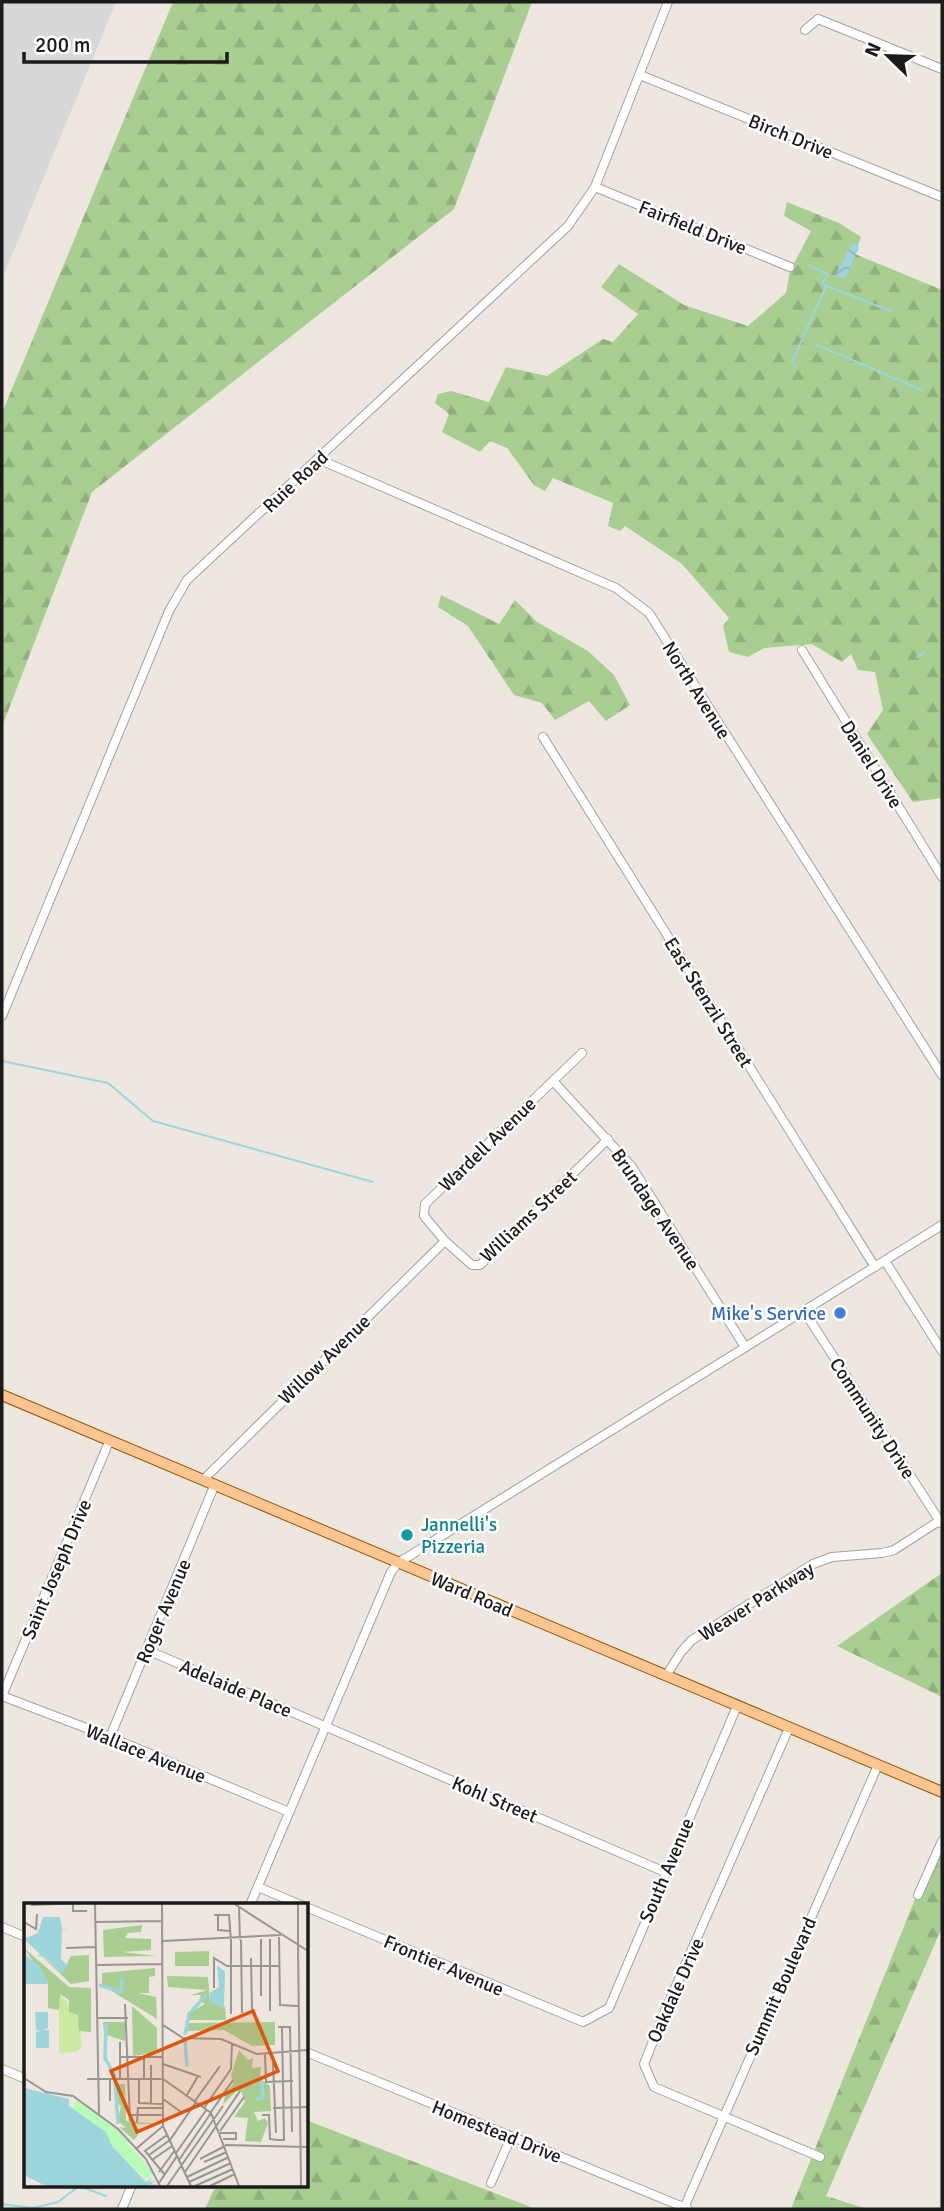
<svg xmlns="http://www.w3.org/2000/svg" width="944" height="2211" viewBox="0 0 944 2211" font-family="Signika,sans-serif">
<defs>
<pattern id="forest-firs" width="22" height="20" patternUnits="userSpaceOnUse" patternTransform="scale(1.75)"><rect width="22" height="20" fill="#a9ce92"/><path d="M5 1l3.5 6h-7zM16 11l3.5 6h-7z" fill="#91b07d"/></pattern>
<pattern id="water-waves" width="16" height="10" patternUnits="userSpaceOnUse" patternTransform="scale(1.75)"><rect width="16" height="10" fill="#9dd5dd"/><path d="M0 5q4-4 8 0t8 0" fill="none" stroke="#87b6bd"/></pattern>
</defs>
<rect width="100%" height="100%" fill="#ede7df"/>
<path fill="#d9d8d8" d="M2 2H116L2 279Z"/>
<path fill="url(#forest-firs)" d="M173 2H532L454 209 92 492 2 727V413Z
M787 202 839 223 861 237 855 254 942 290V798L913 802 867 734 883 710 875 672 858 670 851 654 842 662 812 644 764 648 748 657 729 652 723 626 729 618 682 564 625 526 620 531 608 526 613 503 553 478 545 491 534 485 507 448 490 441 480 452 442 432 449 414 435 403 438 394 451 391 489 402 506 367 547 376 603 339 613 342 638 314 601 287 619 264 684 305 748 326 786 293 790 271 811 231 784 216Z
M441 595 499 624 515 600 537 622 588 651 614 675 630 705 606 721 589 701 555 720 542 703 514 695 468 626 438 607Z
M942 1573V1697L837 1646Z
M933 1854 942 1856V1927L826 2196 867 2209H791Z
M306 2120 536 2209H205L216 2185H306Z"/>
<path fill="url(#water-waves)" d="M856 243 859 248 846 277 841 279 836 274 852 244Z"/>
<g fill="none" stroke-linecap="round" stroke-linejoin="round">
<path stroke="#9dd5dd" stroke-width="2" d="M809 265 828 275 822 284 890 311
M815 344 922 390
M795 366 792 362 826 286
M917 657 925 652
M2 1061 108 1083 153 1121 373 1182
M2 2204 33 2208 58 2202 79 2186 106 2196"/>
<defs>
<path id="minor" d="M805 30 818 19 942 69
M640 75 942 197
M595 187 790 267
M318 459 616 588 649 613 942 1075
M802 650 942 877
M543 737 875 1267
M2 1016 169 611 187 580 568 226 595 187 668 2
M582 1053 425 1204 424 1216 445 1241 472 1265H480L608 1139
M553 1081 632 1167 745 1347
M885 1261 942 1351
M804 1311 941 1523
M204 1479 445 1241
M147 1650 665 1872
M666 1676 681 1652 692 1640 813 1564 832 1557 882 1553 894 1550 939 1521
M2 1696 110 1737 289 1812
M2 1696 109 1442
M789 1728 665 2011 644 2064 654 2087 820 2157
M110 1737 215 1484
M258 1887 301 1905
M918 1895 942 1841
M250 1905 391 1572 398 1563 942 1225
M306 1907 583 2022 609 2008 737 1706
M2 1927 26 1937
M306 2052 688 2209
M2 2069 26 2079
M491 2183 511 2137
M684 2208 878 1765
M122 2209 132 2185"/>
<path id="major" d="M2 1395 942 1792"/>
</defs>
<use href="#minor" stroke="#a2a2a2" stroke-width="10"/>
<use href="#major" stroke="#915400" stroke-width="12"/>
<use href="#minor" stroke="#fff" stroke-width="8"/>
<use href="#major" stroke="#ffc692" stroke-width="10"/>
</g>
<circle fill="#3f7fe0" stroke="#fff" stroke-width="2.5" cx="840" cy="1313" r="7"/>
<circle fill="#0f9aa8" stroke="#fff" stroke-width="2.5" cx="407" cy="1535" r="7"/>
<g text-anchor="middle" stroke-width="5" stroke-linejoin="round" paint-order="stroke">
<g font-size="19" fill="#1b1b1b" stroke="#fff">
<text transform="translate(791 136) rotate(22)" y="7">Birch Drive</text>
<text transform="translate(693 227) rotate(22)" y="7">Fairfield Drive</text>
<text transform="translate(295 481) rotate(-43)" y="7">Ruie Road</text>
<text transform="translate(697 690) rotate(58)" y="7">North Avenue</text>
<text transform="translate(872 764) rotate(58)" y="7">Daniel Drive</text>
<text transform="translate(709 1002) rotate(58)" y="7">East Stenzil Street</text>
<text transform="translate(487 1144) rotate(-44)" y="7">Wardell Avenue</text>
<text transform="translate(656 1209) rotate(56)" y="7">Brundage Avenue</text>
<text transform="translate(528 1216) rotate(-43)" y="7">Williams Street</text>
<text transform="translate(324 1359) rotate(-44)" y="7">Willow Avenue</text>
<text transform="translate(873 1418) rotate(57)" y="7">Community Drive</text>
<text transform="translate(56 1569) rotate(-67)" y="7">Saint Joseph Drive</text>
<text transform="translate(472 1594) rotate(23)" y="7">Ward Road</text>
<text transform="translate(756 1601) rotate(-32)" y="7">Weaver Parkway</text>
<text transform="translate(163 1611) rotate(-67)" y="7">Roger Avenue</text>
<text transform="translate(236 1688) rotate(23)" y="7">Adelaide Place</text>
<text transform="translate(146 1753) rotate(22)" y="7">Wallace Avenue</text>
<text transform="translate(495 1799) rotate(23)" y="7">Kohl Street</text>
<text transform="translate(666 1870) rotate(-67)" y="7">South Avenue</text>
<text transform="translate(444 1965) rotate(23)" y="7">Frontier Avenue</text>
<text transform="translate(780 1986) rotate(-66)" y="7">Summit Boulevard</text>
<text transform="translate(675 1990) rotate(-66)" y="7">Oakdale Drive</text>
<text transform="translate(497 2131) rotate(22)" y="7">Homestead Drive</text>
</g>
<g font-size="19" fill="#366cbe" stroke="#fff" text-anchor="end">
<text x="826" y="1320">Mike's Service</text>
</g>
<g font-size="19" fill="#0d838f" stroke="#fff" text-anchor="start">
<text x="421" y="1531">Jannelli's<tspan x="421" dy="22">Pizzeria</tspan></text>
</g>
</g>
<g transform="translate(24 1903)">
<rect width="284" height="284" fill="#ede7df"/>
<path d="M35 90 54 112 58 144 52 149 35 150Z" fill="#cceba2"/>
<path d="M118 22 117 29 104 30 101 35 127 36V47L98 49 133 53 80 54 79 27ZM0 36 38 70 47 53 65 52V78L47 81ZM0 45 45 84 67 85V129L55 128 54 112 45 109V97L36 91 35 107 24 105V80ZM185 48V63H151V49ZM131 65V73L125 74V90H114L132 94 133 116 78 82V70ZM143 73 184 74 186 99 201 104 202 117H165V110L181 101 175 98 177 92H167L183 87 144 84ZM108 103 133 125V150L109 153ZM79 119H101V138L80 131ZM251 119V142L228 143 200 127 162 128 163 120ZM215 147 224 157 229 155 228 165 237 164 236 176 246 183 247 208 230 209 234 218 241 215 244 220 237 239 221 238 224 215 210 214 221 199 217 188H212L199 202 202 188 209 182 207 172ZM90 181H101L102 218 136 221H111L114 232 110 237 95 224 102 225 94 218 97 203 91 199Z" fill="#a9ce92"/>
<path d="M53 197 93 227 130 271 121 276 88 243 82 229 48 205Z" fill="#b9fbb8"/>
<path d="M19 14H36L38 26 44 27H38L37 56 44 63 38 70 21 54 13 53 17 51 0 36 14 30ZM0 51 16 63 24 81H0ZM193 62 201 69 200 105 186 99V90L195 84ZM11 109H24V125L19 127H25V145H12V129L18 128 12 127ZM0 185 45 196V203L82 229 88 243 122 279 128 275 125 279 131 278 126 282 133 281 129 283H22L0 272Z" fill="#9dd5dd"/>
<path fill="none" stroke="#9dd5dd" stroke-width="3.5" d="M75 82 97 89 98 76M82 120 81 155 91 173M161 132 165 111 182 92M161 137 163 164M91 178 94 221M232 196 239 195 238 179"/>
<path fill="none" stroke="#999591" stroke-width="2" d="M49 0V8H63M71 0 75 211M138 0 139 223 167 283M209 0 284 48M274 0V41M7 2 58 0M215 5 216 37M190 12H205L207 37M194 12V27L206 28M0 19 12 26 13 11M71 19 139 18M255 34 256 102 274 103M217 37 218 110M139 38 257 32M274 42 277 283M42 45 72 44M227 55 228 108M73 62 138 61M190 85V55L203 63H256M237 93V36M101 101 106 218M246 108V36M207 111V37M74 115H104M139 122 159 135 197 136 233 151 284 147M254 124H266L268 229M96 139V176M241 151 242 179 269 178M96 154H139M120 154V176M249 160 252 230M139 161 177 174M0 175 22 189 49 193 94 226 122 256 136 283M63 176H139L187 210 215 283M86 176V198M115 176V200L139 201M163 192 174 173M139 196 157 209M171 198 196 163M127 201V162M180 205 207 166 208 141M249 205 284 204M187 209 209 177M106 212H140M238 212H245L246 236 254 237M113 219 114 205H139M196 228 220 194M196 230H212V236H199M254 237H260L258 124M201 242 284 244M113 245 139 223M152 250 183 206M125 252 146 237 172 199M176 256 201 243M128 257 148 243M155 257 187 210M180 259 203 249M135 269 151 247M161 269 216 188M141 272 121 248 143 232M163 274 205 254M165 279 207 260M135 280 153 253M143 283 199 203M171 283 209 266M186 283 211 271"/>
<path fill="#de560d" fill-opacity="0.15" stroke="#de560d" stroke-width="3.5" d="M229 108 254 168 113 229 87 168Z"/>
<rect width="284" height="284" fill="none" stroke="#1b1b1b" stroke-width="3.5"/>
</g>
<rect width="944" height="2211" fill="none" stroke="#1b1b1b" stroke-width="7"/>
<g transform="translate(888 56) rotate(293)" stroke="#ffffff" stroke-width="5" paint-order="stroke">
<path d="M0-5L12 26L0 18L-12 26Z" fill="#1b1b1b"/>
<text y="-10" font-size="19" font-weight="bold" text-anchor="middle" fill="#1b1b1b">N</text>
</g>
<path d="M24 52v10h203v-10" fill="none" stroke="#1b1b1b" stroke-width="3.5"/>
<text x="35" y="52" font-size="21" fill="#1b1b1b" stroke="#ffffff" stroke-width="5" paint-order="stroke">200 m</text>
</svg>
